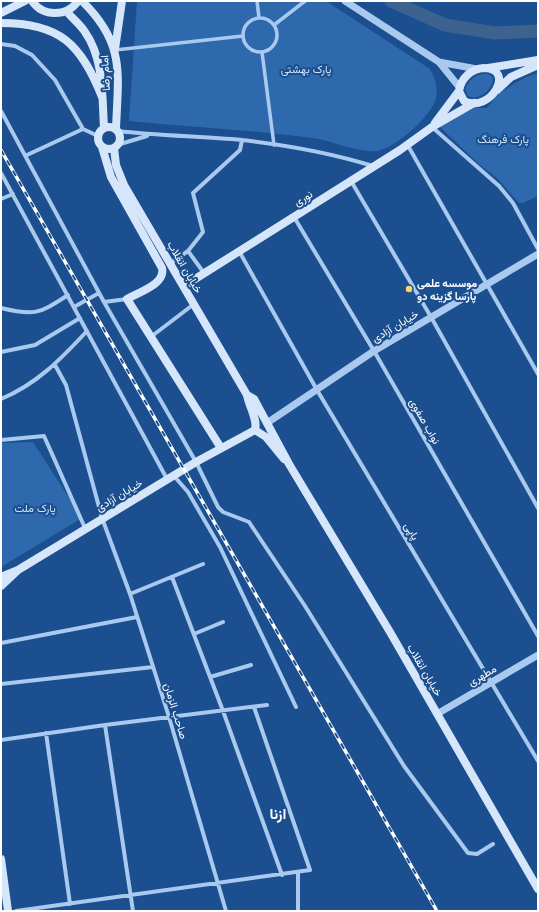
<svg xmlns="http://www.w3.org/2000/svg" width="539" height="912" viewBox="0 0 539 912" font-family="Poppins,Vazirmatn,sans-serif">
<rect width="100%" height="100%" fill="#1b4f8f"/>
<path fill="#2e69ad" d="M137 1H326L430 69C435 79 438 86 436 98 433 115 395 148 378 151 357 153 334 141 313 138 252 130 190 127 129 121Z
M538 73V196L523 203H519L497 178 480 165 440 127 474 108H487L499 93 524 78Z
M484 74H489L493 78C493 90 479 101 468 96L465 89C469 80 475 75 484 74Z
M33 442 82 518 1 567V443Z"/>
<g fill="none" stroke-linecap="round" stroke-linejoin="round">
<path stroke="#3c6290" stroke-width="13" d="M391 1 445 25 495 33 538 31"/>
<path stroke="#a9c9ee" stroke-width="3.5" d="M257 1 259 18
M243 35a17 17 0 1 1 34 0a17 17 0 1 1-34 0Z
M274 25 305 1
M115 50 243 36
M262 52 274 145"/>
<path stroke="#a9c9ee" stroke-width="4" d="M1 44 15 46 32 55 55 80 83 129 98 136
M1 111 104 302 127 299
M432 127 499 186 513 203 538 249
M118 131C159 136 201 136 242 140 286 145 331 153 373 166
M407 144 538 374
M117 145 147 136
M27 155 83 129
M1 173 167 479
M351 181 431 317 538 508
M1 199 13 194
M294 217 374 351 538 636
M188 251 204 273
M239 251 317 390 538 761
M171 263 188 251 203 232 193 193 240 150 242 140
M104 302 196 462 218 507 223 512 249 522 305 606 404 766 468 853 477 854 493 844
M74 307 99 293
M1 308C34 316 39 314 68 295
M152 336 194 304
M1 352 35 345 80 318
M55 365 66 385 102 518 130 594 169 717 226 911
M1 399C37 384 61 359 87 331
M1 440 44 436 85 528
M174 476 188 492 220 547 296 707
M172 577 223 711 282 875
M130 594 203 564
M194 634 223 622
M1 643 137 617
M210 677 251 665
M1 684 153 667
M105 725 133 911
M46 733 70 904
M1 740 105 725 267 705
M298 873V911
M16 911 310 870 254 707"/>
<path stroke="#a9c9ee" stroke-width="7" d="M345 1 439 62 460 88
M439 62 477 69
M267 423 374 351 538 254
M437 714 538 655"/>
<path stroke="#d6e6fa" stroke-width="8" d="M32 1C43 17 67 17 78 1
M82 1C126 44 118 74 116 129
M66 11C72 18 80 24 85 32 104 59 102 95 104 128
M1 13 25 1
M1 23C60 23 81 44 102 97
M115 49 122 1
M484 68C516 68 491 114 464 101L459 91C461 78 471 69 484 68Z
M488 68 538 60
M497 90 511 77 538 65
M435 123 459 91
M98 138a11 11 0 1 1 22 0a11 11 0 1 1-22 0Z
M102 147 111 177 162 268C166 284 139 292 127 299L221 448
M114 148 116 165 124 185 247 395C249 407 258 419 255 430
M184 286 400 150 432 127 474 103
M247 395 254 399 289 464 390 632 538 889
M255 430 266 437 284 459
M18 570 196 462 255 430
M1 577 18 570 1 586
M1 859 8 911"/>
<defs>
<path id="rail" d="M1 150 437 911"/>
</defs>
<use href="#rail" stroke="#fff" stroke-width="3.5"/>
<use href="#rail" stroke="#1b4f8f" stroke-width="2" stroke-dasharray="6" stroke-linecap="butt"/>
</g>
<circle fill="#ffd166" stroke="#1b4f8f" stroke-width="1.5" cx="409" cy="289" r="4"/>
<g text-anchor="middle" stroke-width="4" stroke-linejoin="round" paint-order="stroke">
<g font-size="11" fill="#cfe3fa" stroke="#1b4f8f">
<text x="306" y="73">پارک بهشتی</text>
<text x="503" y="143">پارک فرهنگ</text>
<text x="35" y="512">پارک ملت</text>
</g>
<g font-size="11" fill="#fff" stroke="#1b4f8f">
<text transform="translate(105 73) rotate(-93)" y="4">امام رضا</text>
<text transform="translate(303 198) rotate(-32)" y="4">نوری</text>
<text transform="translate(185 267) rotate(60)" y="4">خیابان انقلاب</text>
<text transform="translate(395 326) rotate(-31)" y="4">خیابان آزادی</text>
<text transform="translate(425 421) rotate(60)" y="4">نواب صفوی</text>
<text transform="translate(119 495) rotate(-31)" y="4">خیابان آزادی</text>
<text transform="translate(412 531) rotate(59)" y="4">پاپی</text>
<text transform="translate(425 670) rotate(60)" y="4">خیابان انقلاب</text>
<text transform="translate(482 675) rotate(-30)" y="4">مطهری</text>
<text transform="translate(176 711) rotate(73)" y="4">صاحب الزمان</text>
</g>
<g font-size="11" font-weight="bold" fill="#fff" stroke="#1b4f8f" text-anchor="start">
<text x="417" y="287">موسسه علمی<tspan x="417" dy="13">پارسا گزینه دو</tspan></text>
</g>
<g font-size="15" font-weight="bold" fill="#fff" stroke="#1b4f8f">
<text x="278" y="819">ازنا</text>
</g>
</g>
<rect width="539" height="912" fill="none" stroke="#ffffff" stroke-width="4"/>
</svg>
